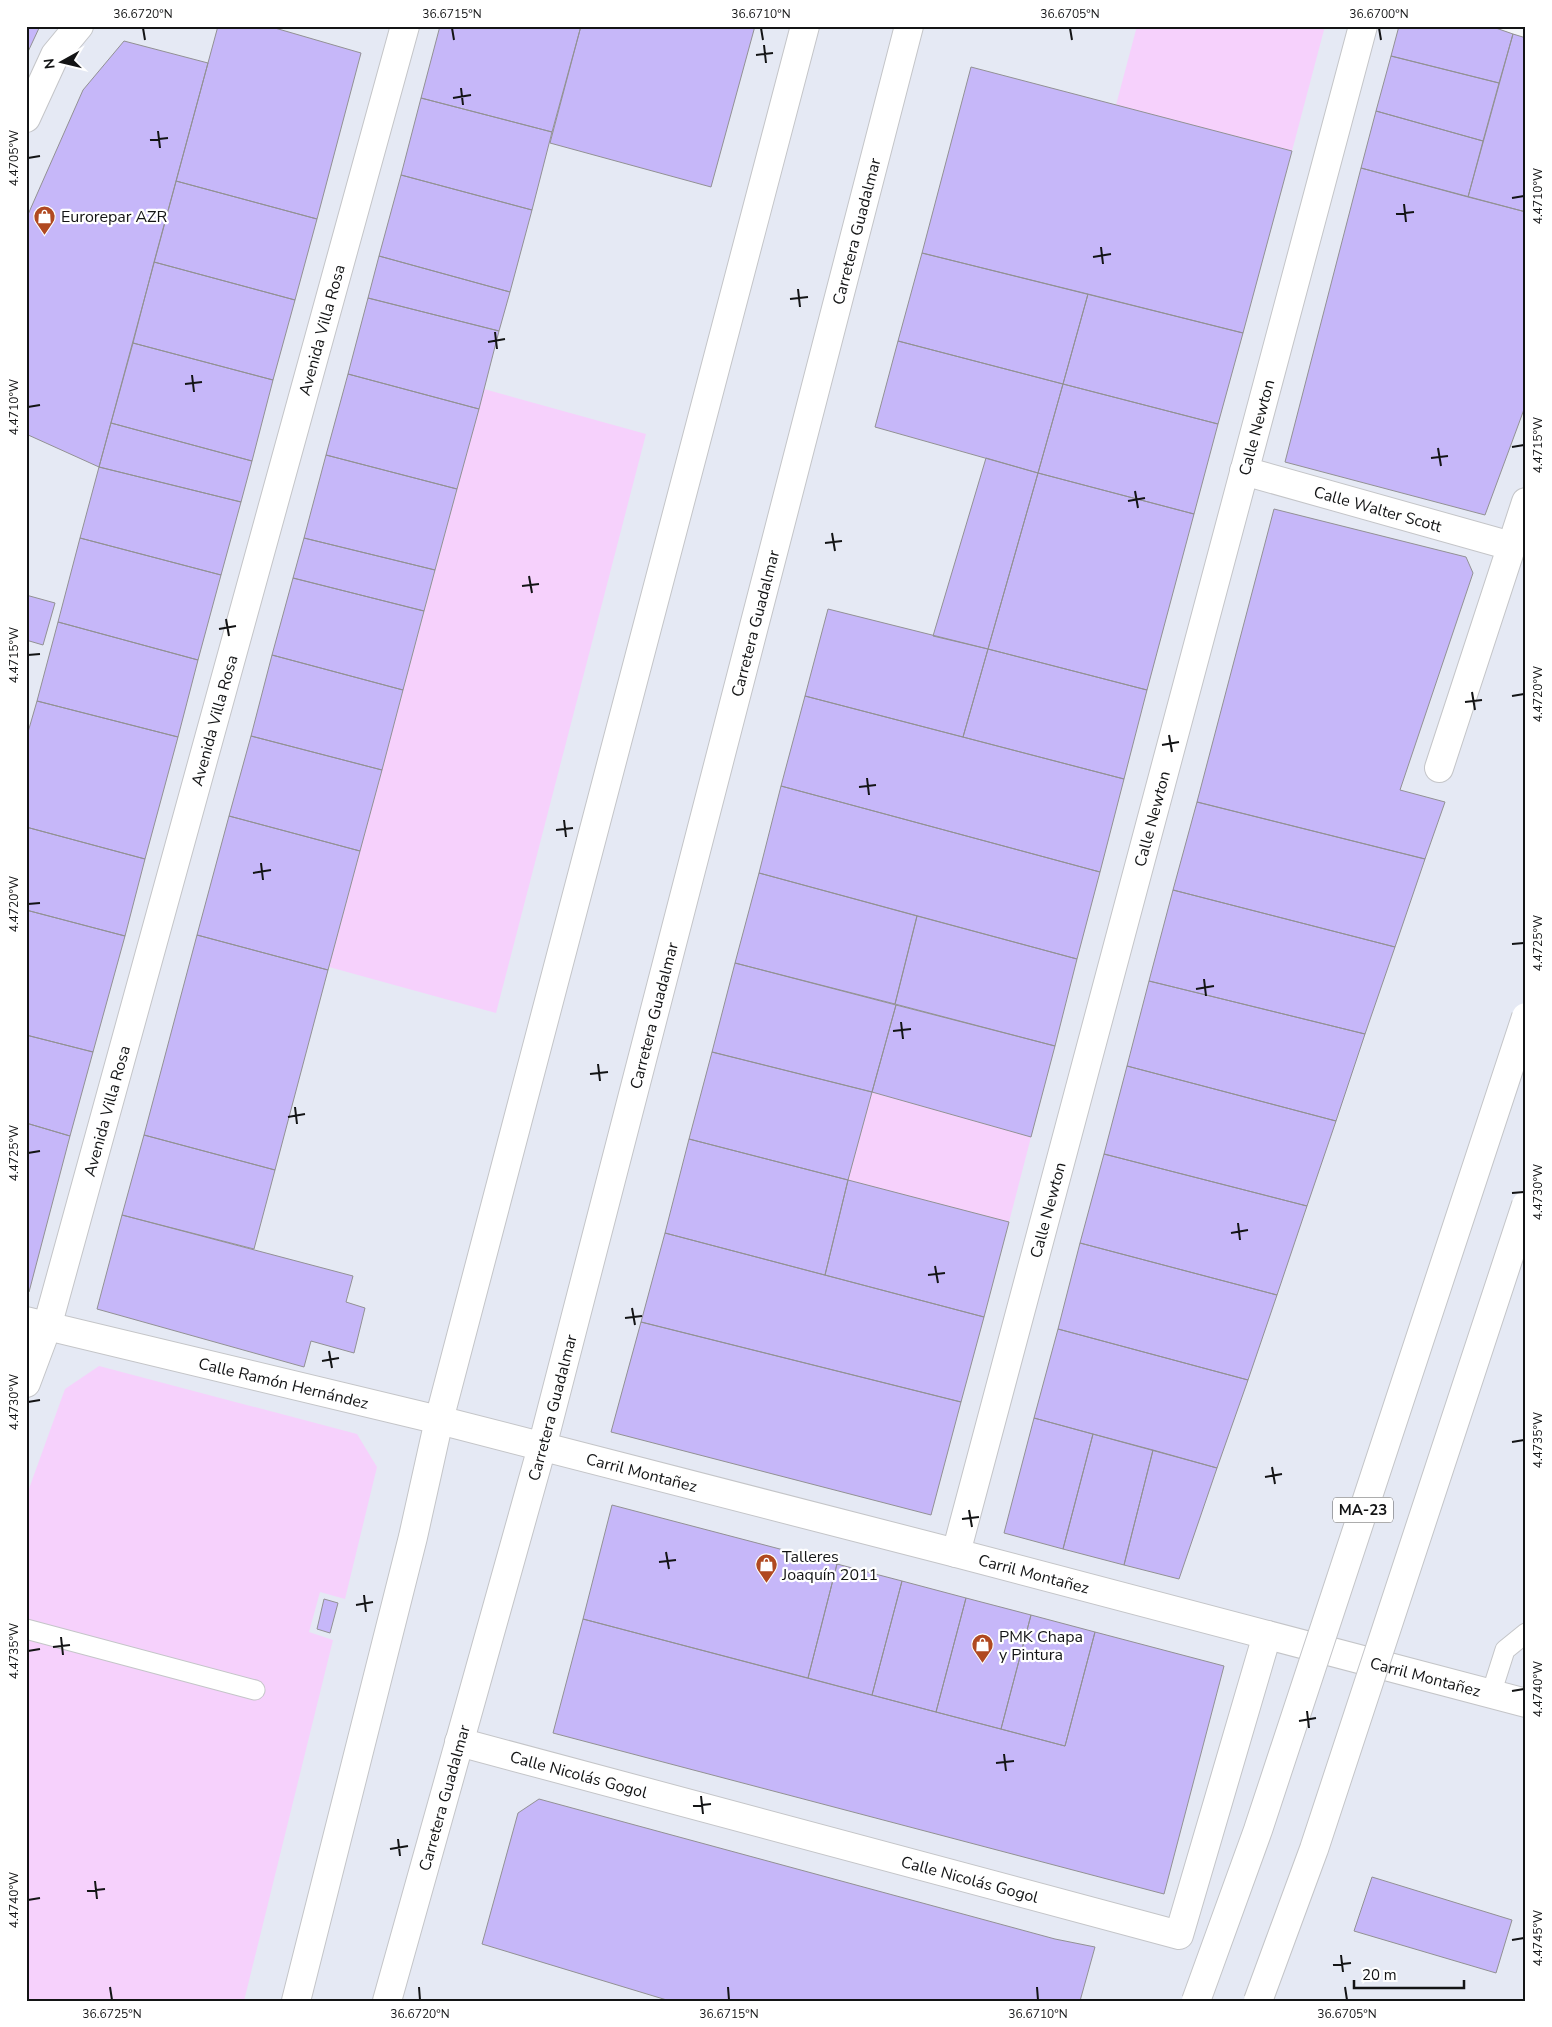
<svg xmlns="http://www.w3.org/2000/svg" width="1552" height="2027" viewBox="0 0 1552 2027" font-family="'Nunito Sans',sans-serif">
<rect width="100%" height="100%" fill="#f3f4f8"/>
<path fill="#e5e9f4" d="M26 26H1490L1526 38V2001H26Z"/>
<path fill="#f6d1fc" d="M1137 26H1325L1292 151 1116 105Z
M484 389 646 434 496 1013 329 967Z
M872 1092 1031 1137 1009 1222 848 1180Z
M99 1366 357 1434 377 1467 345 1599 320 1592 309 1632 333 1640 244 2001H26V1497L65 1389Z"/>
<path fill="#c6b7f9" stroke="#929194" d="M26 26H40L26 56Z
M218 26H268L361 53 317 219 176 181Z
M440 26H581L552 132 421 98Z
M581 26H755L711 187 550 143Z
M1399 26H1490L1513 34 1499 83 1391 56Z
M1513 34 1526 38V212L1468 197Z
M124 41 208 63 99 467 26 434V219L83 90Z
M1391 56 1499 83 1483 141 1376 111Z
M971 67 1292 151 1243 333 922 253Z
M421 98 552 132 532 210 401 175Z
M1376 111 1483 141 1468 197 1361 168Z
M1361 168 1526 212V404L1485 515 1285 462Z
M401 175 532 210 510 292 379 256Z
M176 181 317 219 295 300 154 262Z
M922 253 1088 294 1063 384 898 341Z
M379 256 510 292 499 331 368 298Z
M154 262 295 300 273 380 133 343Z
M1088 294 1243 333 1218 424 1063 384Z
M368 298 499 331 479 409 348 374Z
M898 341 1063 384 1038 473 875 427Z
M133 343 273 380 252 461 111 423Z
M348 374 479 409 457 489 326 455Z
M1063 384 1218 424 1194 514 1038 473Z
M111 423 252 461 241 502 99 467Z
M326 455 457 489 435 570 304 538Z
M986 458 1038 473 988 649 933 636Z
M99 467 241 502 221 575 80 538Z
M1038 473 1194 514 1147 690 988 649Z
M1274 509 1466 557 1473 573 1400 790 1445 802 1425 859 1197 802Z
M80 538 221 575 198 660 58 622Z
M304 538 435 570 424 611 293 578Z
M293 578 424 611 403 690 272 655Z
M26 595 55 603 43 645 26 640Z
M828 609 988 649 963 737 805 696Z
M58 622 198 660 178 737 37 701Z
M988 649 1147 690 1124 779 963 737Z
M272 655 403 690 382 770 251 736Z
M805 696 1124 779 1100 872 781 786Z
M37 701 178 737 145 859 26 827V739Z
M251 736 382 770 360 851 229 816Z
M781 786 1100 872 1077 959 759 873Z
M1197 802 1425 859 1395 947 1173 890Z
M229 816 360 851 328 970 197 935Z
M26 827 145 859 125 936 26 910Z
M759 873 917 916 895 1004 735 963Z
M1173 890 1395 947 1365 1034 1149 981Z
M26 910 125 936 93 1052 26 1035Z
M917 916 1077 959 1055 1046 895 1004Z
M197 935 328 970 275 1170 144 1135Z
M735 963 896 1005 872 1092 712 1052Z
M1149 981 1365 1034 1336 1121 1127 1066Z
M896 1005 1055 1046 1031 1137 872 1092Z
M26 1035 93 1052 70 1136 26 1123Z
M712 1052 872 1092 848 1180 689 1139Z
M1127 1066 1336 1121 1307 1206 1104 1154Z
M26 1123 70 1136 29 1292 26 1291Z
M144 1135 275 1170 254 1249 122 1215Z
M689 1139 848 1180 825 1275 665 1233Z
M1104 1154 1307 1206 1277 1295 1080 1243Z
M848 1180 1009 1222 984 1317 825 1275Z
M122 1215 353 1276 346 1302 365 1308 354 1353 311 1341 304 1367 97 1309Z
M665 1233 984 1317 961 1402 641 1322Z
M1080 1243 1277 1295 1248 1380 1058 1329Z
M641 1322 961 1402 931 1515 611 1432Z
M1058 1329 1248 1380 1217 1468 1034 1418Z
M1034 1418 1093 1434 1063 1549 1004 1533Z
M1093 1434 1153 1450 1124 1565 1063 1549Z
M1153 1450 1217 1468 1179 1579 1124 1565Z
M612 1505 837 1564 808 1678 583 1619Z
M837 1564 902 1581 872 1695 808 1678Z
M902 1581 966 1598 936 1712 872 1695Z
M966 1598 1031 1615 1001 1729 936 1712Z
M324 1599 338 1603 330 1633 317 1629Z
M1031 1615 1095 1632 1065 1746 1001 1729Z
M583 1619 1065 1746 1095 1632 1224 1666 1164 1894 553 1733Z
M539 1799 1055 1939 1095 1947 1080 2001H670L482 1944 518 1813Z
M1372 1877 1512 1920 1496 1973 1354 1931Z"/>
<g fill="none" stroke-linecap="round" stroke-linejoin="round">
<defs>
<path id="service" d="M26 1629 255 1690
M1491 1694 1505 1650 1526 1633"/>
<g id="minor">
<path d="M26 118 55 55 79 26"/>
<path id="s1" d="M1244 471 1511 546"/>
<path d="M1439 768 1526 502"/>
<path id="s2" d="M26 1321 439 1420 956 1553 1526 1703"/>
<path id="s3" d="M26 1383 47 1327 405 26"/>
<path id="s4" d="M956 1553 1363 26"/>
<path id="s5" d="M459 1742 1179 1935 1267 1635"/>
<path d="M296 2001 413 1537 439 1420 805 26"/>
</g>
<g id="tertiary">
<path id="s6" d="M387 2001 542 1447 909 26"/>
</g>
</defs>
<use href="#service" stroke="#c4c5c8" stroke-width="21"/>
<use href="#minor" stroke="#c4c5c8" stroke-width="30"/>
<use href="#tertiary" stroke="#c4c5c8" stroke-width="30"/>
<use href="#service" stroke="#fff" stroke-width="19"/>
<use href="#minor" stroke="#fff" stroke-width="28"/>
<use href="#tertiary" stroke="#fff" stroke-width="28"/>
<defs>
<path id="motorway-bridge" d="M1196 2001 1258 1830 1526 1017
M1258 2001 1314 1849 1526 1205"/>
</defs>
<use href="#motorway-bridge" stroke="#c4c5c8" stroke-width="30" stroke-linecap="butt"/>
<use href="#motorway-bridge" stroke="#fff" stroke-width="28"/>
</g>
<path fill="none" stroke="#131415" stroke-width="2" d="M143 28 145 40M452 28 454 40M761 28 763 40M1070 28 1072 40M1379 28 1381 40M764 45 766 63M756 55 773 53M461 88 463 105M453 98 471 95M158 131 160 148M150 140 168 138M28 158 40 156M1512 198 1524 196M1404 204 1406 222M1396 214 1414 212M1101 247 1103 264M1093 257 1111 254M798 289 800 307M790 299 808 297M495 332 497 349M488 342 505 339M192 375 194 392M185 384 202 382M28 407 40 405M1512 447 1524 445M1438 448 1441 466M1431 458 1448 456M1135 491 1138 508M1128 501 1145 498M832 533 835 551M825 543 842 541M529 576 532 593M522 586 539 584M226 619 229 636M219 629 236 626M28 655 40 654M1472 692 1475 710M1512 696 1524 694M1465 702 1482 700M1169 735 1172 752M1162 745 1179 742M867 778 869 795M859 787 876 785M564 820 566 837M556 830 573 828M261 863 263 880M253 873 271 870M28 904 40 903M1512 944 1524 943M1204 979 1206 996M1196 989 1214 986M901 1022 903 1039M893 1031 911 1029M598 1064 600 1081M590 1074 608 1072M295 1107 297 1124M288 1117 305 1114M28 1153 40 1151M1512 1193 1524 1192M1238 1223 1240 1240M1231 1233 1248 1230M935 1266 938 1283M928 1275 945 1273M632 1308 635 1325M625 1318 642 1316M329 1351 332 1368M322 1361 339 1358M28 1402 40 1400M1512 1442 1524 1440M1272 1467 1275 1484M1265 1477 1282 1474M969 1510 972 1527M962 1519 979 1517M666 1552 669 1569M659 1562 676 1560M364 1595 366 1612M356 1605 373 1602M61 1637 63 1655M53 1647 70 1645M28 1651 40 1649M1512 1691 1524 1689M1307 1711 1309 1728M1299 1721 1316 1718M1004 1754 1006 1771M996 1763 1014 1761M701 1796 703 1814M693 1806 711 1804M398 1839 400 1856M390 1849 408 1846M95 1881 97 1899M87 1891 105 1889M28 1900 40 1898M1512 1940 1524 1938M1341 1955 1343 1972M1333 1965 1351 1963M110 1987 112 2000M419 1987 420 2000M728 1987 729 2000M1037 1987 1038 2000M1345 1987 1347 2000"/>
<defs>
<symbol id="shop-pin" viewBox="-11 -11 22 30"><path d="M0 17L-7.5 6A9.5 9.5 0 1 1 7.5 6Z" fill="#b04921" stroke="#fff"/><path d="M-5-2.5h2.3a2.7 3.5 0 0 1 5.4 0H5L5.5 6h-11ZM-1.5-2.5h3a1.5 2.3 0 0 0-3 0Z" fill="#fff"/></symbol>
</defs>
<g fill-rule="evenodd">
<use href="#shop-pin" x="32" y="204" width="25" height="34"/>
<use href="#shop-pin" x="754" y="1552" width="25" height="34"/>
<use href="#shop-pin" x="970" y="1632" width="25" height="34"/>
</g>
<g text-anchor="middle" stroke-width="4.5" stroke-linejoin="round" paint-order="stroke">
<rect fill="#fff" stroke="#5a5a5b" stroke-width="1" x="1333" y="1497.5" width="60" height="25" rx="4"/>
<g font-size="15" font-weight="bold" fill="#131415">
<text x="1363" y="1515">MA-23</text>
</g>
<g font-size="16" fill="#131415" stroke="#fff" text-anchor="start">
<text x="61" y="222">Eurorepar AZR</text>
<text x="782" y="1562">Talleres<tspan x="782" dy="18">Joaquín 2011</tspan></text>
<text x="999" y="1642">PMK Chapa<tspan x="999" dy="18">y Pintura</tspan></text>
</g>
<g font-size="16" fill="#131415" stroke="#fff">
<text dy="6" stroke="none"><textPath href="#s6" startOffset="1831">Carretera Guadalmar</textPath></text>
<text dy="6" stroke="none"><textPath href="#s3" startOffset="1094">Avenida Villa Rosa</textPath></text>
<text dy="6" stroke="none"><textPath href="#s4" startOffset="1165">Calle Newton</textPath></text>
<text dy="6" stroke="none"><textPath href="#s1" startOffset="139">Calle Walter Scott</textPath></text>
<text dy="6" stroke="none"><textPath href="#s6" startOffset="1426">Carretera Guadalmar</textPath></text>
<text dy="6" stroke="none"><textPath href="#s3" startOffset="689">Avenida Villa Rosa</textPath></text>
<text dy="6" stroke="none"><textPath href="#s4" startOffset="760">Calle Newton</textPath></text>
<text dy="6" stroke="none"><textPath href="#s6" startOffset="1021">Carretera Guadalmar</textPath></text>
<text dy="6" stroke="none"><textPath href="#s3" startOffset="284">Avenida Villa Rosa</textPath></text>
<text dy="6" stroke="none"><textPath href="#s4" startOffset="355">Calle Newton</textPath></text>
<text dy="6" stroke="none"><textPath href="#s2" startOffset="265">Calle Ramón Hernández</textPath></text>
<text dy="6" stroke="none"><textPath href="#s6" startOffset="616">Carretera Guadalmar</textPath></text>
<text dy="6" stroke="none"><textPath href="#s2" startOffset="634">Carril Montañez</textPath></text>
<text dy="6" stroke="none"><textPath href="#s2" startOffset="1039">Carril Montañez</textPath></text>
<text dy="6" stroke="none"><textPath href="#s2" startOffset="1444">Carril Montañez</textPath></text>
<text dy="6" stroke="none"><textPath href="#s5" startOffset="124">Calle Nicolás Gogol</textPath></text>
<text dy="6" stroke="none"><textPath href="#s6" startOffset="211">Carretera Guadalmar</textPath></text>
<text dy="6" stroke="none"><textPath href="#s5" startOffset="529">Calle Nicolás Gogol</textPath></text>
</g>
</g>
<rect width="1552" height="2027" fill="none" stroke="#ffffff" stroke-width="55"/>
<g transform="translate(62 62) rotate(262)" stroke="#ffffff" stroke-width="4" paint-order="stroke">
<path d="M0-4L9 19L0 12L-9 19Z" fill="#131415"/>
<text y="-8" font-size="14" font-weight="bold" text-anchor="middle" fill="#131415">N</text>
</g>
<path d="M1354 1980v8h110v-8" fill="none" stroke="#131415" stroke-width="2.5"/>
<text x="1362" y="1980" font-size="15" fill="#131415" stroke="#ffffff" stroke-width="4" paint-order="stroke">20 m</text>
<rect x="28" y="28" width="1496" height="1972" fill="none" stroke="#131415" stroke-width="2"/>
<g font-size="12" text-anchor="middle" fill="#131415">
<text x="143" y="18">36.6720°N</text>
<text x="452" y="18">36.6715°N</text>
<text x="761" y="18">36.6710°N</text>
<text x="1070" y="18">36.6705°N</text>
<text x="1379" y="18">36.6700°N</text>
<text transform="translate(14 158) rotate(-90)" y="4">4.4705°W</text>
<text transform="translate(1538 196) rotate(-90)" y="4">4.4710°W</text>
<text transform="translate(14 407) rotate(-90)" y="4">4.4710°W</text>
<text transform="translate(1538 445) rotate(-90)" y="4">4.4715°W</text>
<text transform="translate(14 655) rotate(-90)" y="4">4.4715°W</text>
<text transform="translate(1538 694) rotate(-90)" y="4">4.4720°W</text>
<text transform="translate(14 904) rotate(-90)" y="4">4.4720°W</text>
<text transform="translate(1538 943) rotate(-90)" y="4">4.4725°W</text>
<text transform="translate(14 1153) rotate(-90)" y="4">4.4725°W</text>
<text transform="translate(1538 1192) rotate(-90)" y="4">4.4730°W</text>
<text transform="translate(14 1402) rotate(-90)" y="4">4.4730°W</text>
<text transform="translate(1538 1440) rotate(-90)" y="4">4.4735°W</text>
<text transform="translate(14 1651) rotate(-90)" y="4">4.4735°W</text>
<text transform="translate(1538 1689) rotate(-90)" y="4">4.4740°W</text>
<text transform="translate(14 1900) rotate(-90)" y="4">4.4740°W</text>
<text transform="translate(1538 1938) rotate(-90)" y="4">4.4745°W</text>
<text x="112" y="2018">36.6725°N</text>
<text x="420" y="2018">36.6720°N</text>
<text x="729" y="2018">36.6715°N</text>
<text x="1038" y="2018">36.6710°N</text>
<text x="1347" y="2018">36.6705°N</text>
</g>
</svg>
